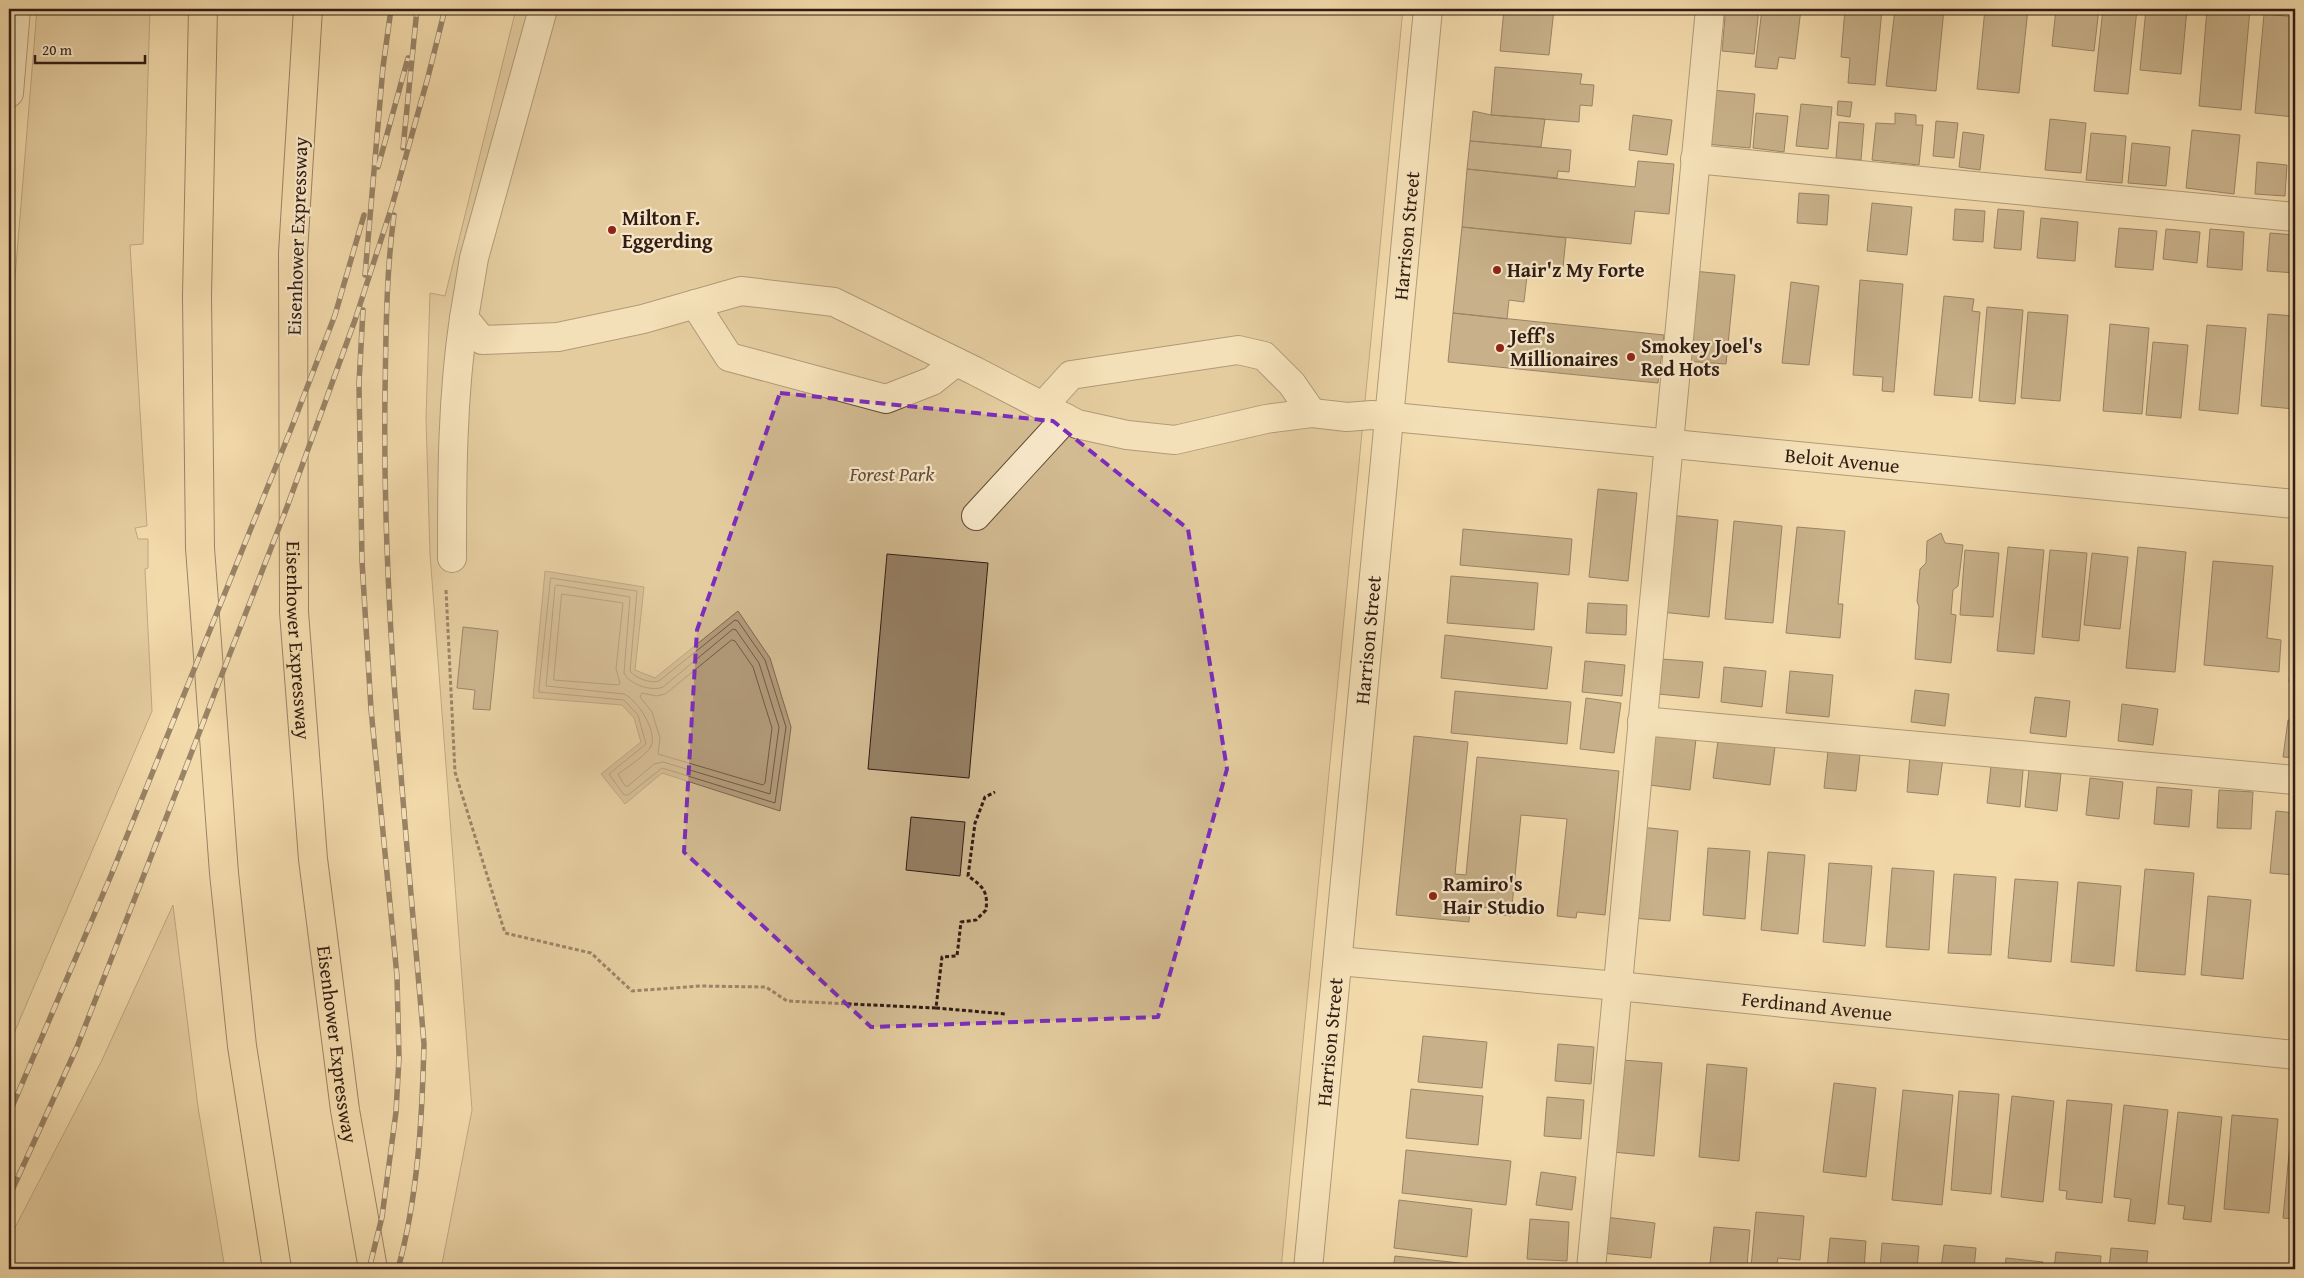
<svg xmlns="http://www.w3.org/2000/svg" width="2304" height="1278" viewBox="0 0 2304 1278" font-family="'Gentium Book Plus',serif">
<rect width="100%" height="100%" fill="#f3daab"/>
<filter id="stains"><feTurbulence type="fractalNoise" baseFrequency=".004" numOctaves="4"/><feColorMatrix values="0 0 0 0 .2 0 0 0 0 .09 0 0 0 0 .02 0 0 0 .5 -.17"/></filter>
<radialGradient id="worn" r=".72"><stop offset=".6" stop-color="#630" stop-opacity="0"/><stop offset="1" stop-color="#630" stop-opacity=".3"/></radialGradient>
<path fill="#d2ba91" stroke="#816b52" d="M37 9H150L143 244 130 245 147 526 135 528 138 539H148V568L145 569 152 711 9 1045V351Z
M516 9H1403L1281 1269H441L472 1110 430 554 426 418 430 293 445 296Z
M173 905 198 1107 225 1269H9V1239L101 1062Z"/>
<path fill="#b19978" stroke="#7d6750" d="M545 571 644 587 635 670 655 678 738 611 770 658 791 727 780 811 662 773 625 804 601 774 641 742 634 718 622 705 533 698Z"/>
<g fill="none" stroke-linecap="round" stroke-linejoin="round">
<path stroke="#705a46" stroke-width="1" d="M551 578 637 591 630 671C635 678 651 684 659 681L735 620 738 621 765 660 786 727 775 803 662 768 628 795H624L609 774 646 744 638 715 624 700 539 692Z
M557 585 630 597 624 673C629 684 651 692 663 687L733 629 736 630 759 663 779 727 770 794 663 762 654 764 628 786H625L618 774C626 768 647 755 651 746 658 732 637 699 624 694L546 686 555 587Z
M562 594 623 603 616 669 620 683 619 685 554 680Z
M732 640 735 641 753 667 772 728 765 783 763 785 658 754 660 738 652 712 640 697 642 693 656 696 665 694Z"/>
</g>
<path fill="#957f63" stroke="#301c14" d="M1504 9H1554L1549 55 1500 51Z
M1719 9H1759L1754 54 1722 51 1725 17 1718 16Z
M1762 9H1801L1795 59 1779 57 1777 69 1755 67Z
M1845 9H1882L1875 85 1848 83 1850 58 1841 57Z
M1895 9H1944L1936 91 1886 86Z
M1985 9H2028L2019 93 1977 89Z
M2056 9H2099L2094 51 2052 46Z
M2103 9H2137L2128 94 2094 91Z
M2146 9H2187L2181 74 2140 70Z
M2207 9H2250L2241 110 2199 106Z
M2264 14 2295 17 2294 117 2255 113Z
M1495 67 1582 74 1580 84 1594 85 1592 106 1580 105 1579 122 1491 115Z
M1712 90 1755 94 1750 148 1706 144Z
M1838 101 1852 102 1850 117 1837 115Z
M1801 104 1832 107 1828 149 1796 146Z
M1473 111 1491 115 1545 119 1541 147 1470 141Z
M1756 113 1788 116 1784 152 1753 148Z
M1895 113 1916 115V125H1923L1919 165 1872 160 1876 123 1895 124Z
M1633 115 1672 120 1667 155 1629 150Z
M2050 119 2086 123 2081 173 2045 170Z
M1936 121 1958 123 1954 158 1933 156Z
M1839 122 1864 124 1861 160 1836 158Z
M2192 130 2240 135 2234 194 2186 188Z
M1963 132 1984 135 1980 170 1959 167Z
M2091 133 2126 136 2122 183 2086 180Z
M1470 141 1571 150 1569 172 1558 171 1557 178 1467 169Z
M2132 143 2170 147 2166 186 2128 183Z
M1638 161 1674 164 1669 214 1635 211 1631 244 1462 227 1467 169 1635 187Z
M2295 161V199H2292Z
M2257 162 2287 165 2285 196 2255 194Z
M1799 193 1829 195 1827 225 1797 223Z
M1872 203 1912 207 1907 255 1867 251Z
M1955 209 1985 211 1983 242 1953 240Z
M1998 209 2024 211 2021 250 1994 248Z
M2041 218 2078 222 2075 261 2037 258Z
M1462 227 1566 238 1563 267 1536 265 1534 277 1527 276 1524 302 1509 300 1507 319 1453 313Z
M2119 228 2157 231 2153 270 2115 267Z
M2166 229 2200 232 2197 263 2163 259Z
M2210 229 2244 232 2242 270 2207 267Z
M2270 233 2295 235V273L2267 271Z
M1693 271 1735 275 1726 364 1685 361Z
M1860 280 1903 284 1894 392 1882 391 1883 377 1853 375Z
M1791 282 1819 286 1809 365 1782 363Z
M1944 296 1974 299 1972 311 1980 312 1972 398 1934 395Z
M1987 307 2023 310 2015 404 1979 401Z
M2028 312 2068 315 2060 401 2021 398Z
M1453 313 1664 335 1658 383 1448 362Z
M2268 314 2295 316V409L2261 406Z
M2110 324 2149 328 2142 414 2103 411Z
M2207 325 2246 328 2238 414 2199 410Z
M2153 342 2188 345 2181 418 2146 415Z
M1598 489 1637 493 1628 581 1589 577Z
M1669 515 1718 520 1709 617 1661 612Z
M1734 521 1782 526 1773 623 1725 619Z
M1797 527 1845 531 1838 604H1843L1840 638 1786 633Z
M1463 529 1572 539 1569 575 1460 565Z
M1941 533 1945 543 1963 545 1958 586 1953 590 1951 614 1956 615 1951 663 1915 659 1919 607 1917 601 1920 569 1926 563 1927 541Z
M2008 547 2044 550 2034 654 1997 651Z
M2138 547 2186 552 2175 672 2126 668Z
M1965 550 1999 553 1993 617 1960 615Z
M2050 550 2087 553 2079 641 2042 637Z
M2092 553 2128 557 2120 629 2084 625Z
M887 554 988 563 969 778 868 769Z
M2213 561 2273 566 2267 638 2281 640 2279 672 2204 665Z
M1451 576 1538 583 1534 630 1447 623Z
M1588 603 1627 605 1626 635 1586 633Z
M2295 618V683L2289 682Z
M463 627 498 631 490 710 473 709 475 690 457 688Z
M1445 635 1552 647 1547 689 1441 678Z
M1661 659 1703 662 1699 698 1658 694Z
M1585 661 1625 665 1622 696 1582 692Z
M1724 667 1766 671 1762 707 1721 702Z
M1790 671 1833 675 1829 717 1786 713Z
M1915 690 1949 694 1945 726 1911 722Z
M1455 691 1571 702 1567 744 1451 733Z
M2035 697 2070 701 2066 737 2030 733Z
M1586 698 1621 703 1614 753 1580 749Z
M2122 704 2158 709 2153 745 2118 741Z
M2288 720 2295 721V758L2283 757Z
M1656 734 1696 739 1690 790 1649 785Z
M1414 736 1468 742 1455 874 1466 875 1477 757 1619 771 1605 915 1577 912 1576 918 1557 916 1567 819 1521 815 1511 916 1488 913V908L1470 906 1469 922 1396 915Z
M1718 741 1775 747 1770 785 1713 778Z
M1828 751 1860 755 1856 791 1824 788Z
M1910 755 1943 758 1938 795 1907 792Z
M1991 766 2023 770 2020 807 1987 803Z
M2029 770 2061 774 2057 811 2025 807Z
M2090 778 2123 782 2119 819 2086 815Z
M2157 787 2192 790 2189 827 2154 824Z
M2219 790 2253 792 2251 829 2217 828Z
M2276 811 2295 813V875L2270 873Z
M911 817 965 822 960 876 906 870Z
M1640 827 1678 831 1670 921 1631 918Z
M1708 848 1750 851 1745 919 1703 915Z
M1768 852 1805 855 1798 934 1761 930Z
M1829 863 1872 866 1865 946 1823 942Z
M1892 868 1934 871 1929 950 1886 947Z
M2145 869 2194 873 2185 975 2136 971Z
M1954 874 1996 877 1991 955 1948 953Z
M2015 879 2058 882 2051 962 2008 958Z
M2078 882 2121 886 2114 966 2071 962Z
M2208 896 2251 900 2243 979 2201 975Z
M1423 1036 1487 1042 1482 1088 1418 1082Z
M1558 1044 1594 1047 1591 1084 1555 1081Z
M1622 1060 1662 1063 1654 1156 1613 1152Z
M1707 1064 1747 1068 1739 1161 1699 1157Z
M1834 1083 1876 1088 1866 1177 1823 1172Z
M1411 1089 1483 1096 1478 1145 1406 1138Z
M1903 1090 1953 1095 1942 1205 1892 1200Z
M1959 1091 1999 1094 1991 1194 1951 1190Z
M2012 1096 2054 1101 2043 1202 2001 1197Z
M1547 1097 1584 1100 1581 1139 1544 1136Z
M2067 1100 2112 1104 2102 1203 2066 1199 2067 1191 2059 1190Z
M2124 1105 2168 1110 2155 1224 2128 1221 2131 1199 2114 1197Z
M2178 1112 2222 1117 2211 1222 2183 1219 2185 1206 2168 1204Z
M2232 1115 2278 1119 2269 1213 2224 1209Z
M2292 1122H2295V1219L2283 1218Z
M1406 1150 1511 1161 1506 1205 1402 1193Z
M1541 1172 1576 1177 1572 1210 1536 1205Z
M1399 1200 1472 1209 1467 1257 1394 1248Z
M1756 1212 1804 1216 1800 1260 1778 1258 1776 1269 1751 1267Z
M1605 1217 1655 1223 1651 1258 1601 1253Z
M1530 1219 1569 1222 1567 1261 1527 1259Z
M1714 1227 1750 1230 1747 1266 1710 1263Z
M1830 1238 1866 1241 1864 1269H1827Z
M1882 1243 1919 1246 1917 1269H1880Z
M1944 1245 1976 1248 1974 1269H1941Z
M2111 1248 2148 1251 2146 1269H2109Z
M2056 1252 2101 1256 2100 1269H2054Z
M1395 1256 1469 1264 1468 1269H1477H1393Z
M2006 1258 2043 1262 2042 1269H2005Z"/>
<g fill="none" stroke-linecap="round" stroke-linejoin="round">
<defs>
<g id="minor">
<path id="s1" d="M543 9 474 258 464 318 482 340 558 337 643 319 741 291 834 302 975 371 1077 424 1127 435 1175 440 1266 419 1312 413 1347 417 1372 415 2295 504"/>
<path d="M9 93 16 9"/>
<path d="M1695 159 2295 217"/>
<path d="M695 304 729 357 886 399 932 381 956 362"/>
<path d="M1043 406 1071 375 1238 350 1264 356 1292 384 1312 413"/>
<path d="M976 516 1066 418"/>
<path d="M452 558C452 477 452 398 464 318"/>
<path d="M1642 721 2295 780"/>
<path id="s2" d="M1338 961 1618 986 2295 1055"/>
<path id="s3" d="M1308 1269 1428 9"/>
<path d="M1591 1269 1710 9"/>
</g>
<g id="highway">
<path d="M203 9 197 296 200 548 224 873 242 1046 277 1269"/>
<path id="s4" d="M308 9 293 253 294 612 313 859 345 1110 373 1269"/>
</g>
</defs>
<use href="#minor" stroke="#614c3a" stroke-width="30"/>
<use href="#highway" stroke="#301c14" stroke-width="30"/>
<path stroke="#301c14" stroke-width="3" stroke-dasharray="4 2.5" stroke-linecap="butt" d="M446 590 455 772 505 933 591 953 632 991 700 986 766 987 787 1001 936 1008 942 957 957 956 961 922 976 920 986 910C988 892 984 887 968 876L975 823 985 797 995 792
M936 1008 1006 1014"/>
<use href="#minor" stroke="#f7e7c8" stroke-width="28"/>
<use href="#highway" stroke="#f3daab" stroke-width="28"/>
<defs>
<path id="rail" d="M403 148 417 9
M378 167 408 58
M394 215C386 274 386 335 385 394 382 611 406 828 424 1044 422 1120 418 1196 398 1269
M365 275 383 67 391 9
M363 310 359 383 362 561 371 709 397 976 399 1058 396 1112 382 1217 369 1269
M9 1114 112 873 291 429 335 315 364 215
M9 1197 77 1047 287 507 355 320 392 206 428 77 445 9"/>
</defs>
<use href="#rail" stroke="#301c14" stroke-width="5.5"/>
<use href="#rail" stroke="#f7e7c8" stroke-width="4" stroke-dasharray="11" stroke-linecap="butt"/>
</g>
<path d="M0 0H2304V1278H0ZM780 393 1053 421 1188 529 1227 769 1158 1017 871 1027 684 852 697 630Z" fill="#f3daab" fill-opacity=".55" fill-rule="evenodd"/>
<path fill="none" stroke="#7b2cbf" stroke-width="4" stroke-dasharray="10 6" stroke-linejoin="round" d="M780 393 1053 421 1188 529 1227 769 1158 1017 871 1027 684 852 697 630Z"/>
<g fill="#8f2418" stroke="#f7e7c8" stroke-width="2">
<circle cx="612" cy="230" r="5"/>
<circle cx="1497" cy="270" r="5"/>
<circle cx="1500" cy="348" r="5"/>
<circle cx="1631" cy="357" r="5"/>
<circle cx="1433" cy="896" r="5"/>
</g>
<g text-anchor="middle" stroke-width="4.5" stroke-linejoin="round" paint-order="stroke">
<g font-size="20" font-weight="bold" fill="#301c14" stroke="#f7e7c8" text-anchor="start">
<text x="622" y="225">Milton F.<tspan x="622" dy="23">Eggerding</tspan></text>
<text x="1507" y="277">Hair'z My Forte</text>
<text x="1510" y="343">Jeff's<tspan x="1510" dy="23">Millionaires</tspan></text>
<text x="1641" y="353">Smokey Joel's<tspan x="1641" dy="23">Red Hots</tspan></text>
<text x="1443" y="891">Ramiro's<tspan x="1443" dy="23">Hair Studio</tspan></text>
</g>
<g font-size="20" fill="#301c14" stroke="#f7e7c8">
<text transform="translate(297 236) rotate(-88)" y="7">Eisenhower Expressway</text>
<text dy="7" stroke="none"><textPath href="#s3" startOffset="1038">Harrison Street</textPath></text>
<text dy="7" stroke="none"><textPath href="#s1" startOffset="1750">Beloit Avenue</textPath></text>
<text dy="7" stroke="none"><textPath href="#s3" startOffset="632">Harrison Street</textPath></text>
<text dy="7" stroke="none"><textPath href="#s4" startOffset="632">Eisenhower Expressway</textPath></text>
<text dy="7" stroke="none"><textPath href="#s2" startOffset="481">Ferdinand Avenue</textPath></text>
<text dy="7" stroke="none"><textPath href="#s3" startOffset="228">Harrison Street</textPath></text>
<text dy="7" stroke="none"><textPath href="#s4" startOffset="1038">Eisenhower Expressway</textPath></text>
</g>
<g font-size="20" font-style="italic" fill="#614b3a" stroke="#f7e7c8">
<text x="892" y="481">Forest Park</text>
</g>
</g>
<rect width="2304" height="1278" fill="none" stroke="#f3daab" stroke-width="30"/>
<rect x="10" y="10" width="2284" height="1258" fill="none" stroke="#301c14" stroke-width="2.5"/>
<rect x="15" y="15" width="2274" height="1248" fill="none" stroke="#301c14"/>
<path d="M35 55v8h110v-8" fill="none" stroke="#301c14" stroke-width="2.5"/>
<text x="42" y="55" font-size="15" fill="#301c14" stroke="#f7e7c8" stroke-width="4" paint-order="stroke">20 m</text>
<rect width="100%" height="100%" filter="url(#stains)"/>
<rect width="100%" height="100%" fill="url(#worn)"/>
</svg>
